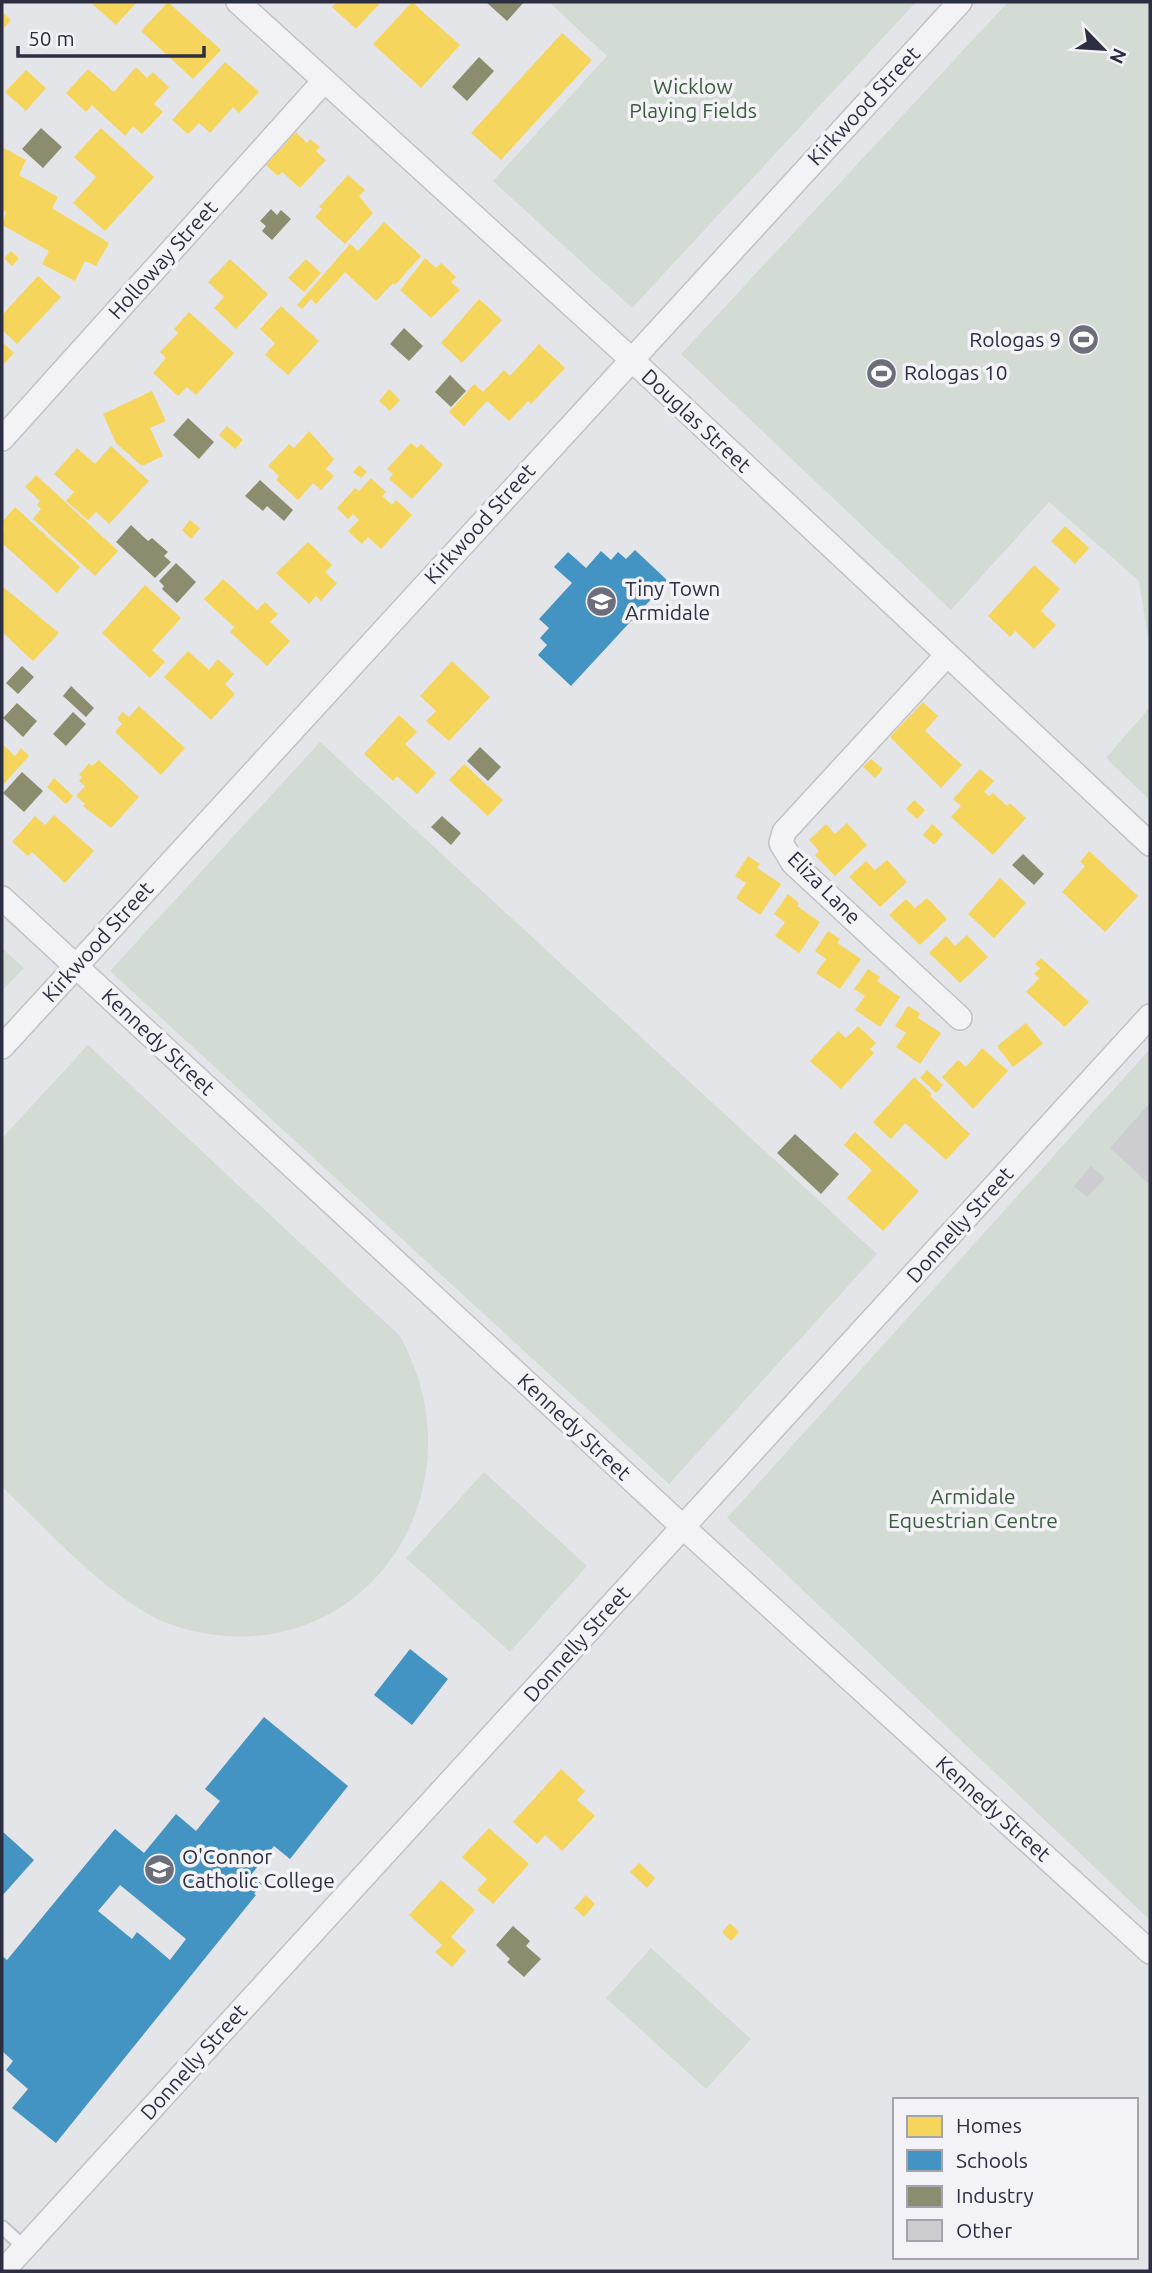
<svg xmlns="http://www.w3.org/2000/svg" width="1152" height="2273" viewBox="0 0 1152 2273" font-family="Ubuntu,sans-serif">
<rect width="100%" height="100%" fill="#e4e5e9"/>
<path fill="#d3dbd5" d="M549 2H916L632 308 493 181 607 56Z
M1008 2H1150V649L1139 581 1049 502 951 610 681 354Z
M1150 707V800L1106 758Z
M320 742 877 1254 669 1484 110 971Z
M2 948 24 968 2 991Z
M88 1045 400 1336C489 1498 354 1683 175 1626 117 1608 47 1529 2 1487V1138Z
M1150 1049V1920L727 1518Z
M484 1472 587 1566 510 1652 406 1558Z
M651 1948 751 2039 706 2089 606 1998Z"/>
<path fill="#f6d55c" d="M90 2H137L116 25Z
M168 2 221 50 193 79 141 31Z
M337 2H381L356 29 332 7Z
M412 2 460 45 421 88 373 44Z
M2 12 11 20 2 30Z
M562 33 592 60 501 160 471 133Z
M225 62 259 92 239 113 233 107 210 133 199 123 188 134 172 120Z
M136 67 147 78 153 72 169 87 154 104 163 112 142 134 133 126 125 136 92 105 86 112 66 93 88 69 114 92Z
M26 70 46 88 26 111 5 92Z
M101 128 154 177 105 231 73 203 96 177 74 157Z
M296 132 307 143 310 139 320 147 316 151 326 160 300 188 282 172 278 176 266 165Z
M2 147 26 160 19 175 58 197 52 208 109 243 96 266 85 261 75 281 42 264 49 251 2 225 6 212 2 210Z
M348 175 365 190 359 196 373 213 345 244 315 217 322 209 319 207Z
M384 222 421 256 395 285 393 283 376 301 345 272 316 304 311 299 302 309 297 305 350 244 358 251Z
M11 251 19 258 12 266 4 258Z
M425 258 436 268 441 263 456 277 451 282 460 290 431 318 400 290Z
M230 259 268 294 236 329 214 308 224 297 208 282Z
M306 259 321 273 304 292 288 278Z
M38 276 61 297 17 344 2 330V315Z
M479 299 502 320 462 363 441 343Z
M281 306 319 341 288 375 265 355 275 343 260 329Z
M189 312 234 353 196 395 187 387 178 396 153 373 166 358 160 352 178 333 174 329Z
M2 342 14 353 2 366Z
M539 344 565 368 531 404 528 401 509 421 487 401 464 426 449 412 474 384 483 392 504 370 510 376Z
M389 389 400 400 390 411 379 401Z
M152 391 166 421 150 428 163 456 142 466 116 443 103 414Z
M227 426 243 440 235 449 219 435Z
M309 431 334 459 326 469 334 476 321 490 313 483 298 500 276 480 279 476 268 466 289 444 294 448Z
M411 443 417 448 421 444 443 465 412 499 389 479 393 474 387 469Z
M111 446 149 481 109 524 96 512 88 520 66 501 74 492 54 474 77 448 95 464Z
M359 465 367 472 361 478 353 472Z
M36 475 118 551 95 576 33 519 41 509 37 505 40 501 25 487Z
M371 478 386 492 382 496 392 505 396 500 412 515 381 549 368 537 362 544 348 531 359 520 353 514 348 519 337 508 355 488 359 491Z
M15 507 80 567 57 593 2 543 4 527 2 522Z
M190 520 200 528 191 539 182 530Z
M1065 526 1089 548 1075 564 1051 541Z
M308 542 332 565 325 572 337 583 321 601 316 596 309 604 276 573Z
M1034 565 1060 589 1041 611 1056 625 1034 649 1015 631 1010 637 988 616Z
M223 579 257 610 265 602 278 614 270 622 290 641 267 666 230 632 234 627 204 599Z
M145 585 181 618 152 650 165 662 150 678 102 633Z
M2 586 59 633 33 661 2 632Z
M188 651 209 670 218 659 234 674 225 684 235 694 211 720 164 677Z
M452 661 490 697 449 741 426 721 436 711 420 696Z
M923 702 938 716 925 731 962 765 941 788 890 737Z
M139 706 185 748 161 775 115 732 122 724 117 718 123 712 129 717Z
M399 715 417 732 405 744 436 773 417 794 397 776 393 781 364 754Z
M2 744 15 756 21 748 29 756 2 786Z
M871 759 883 769 875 778 863 767Z
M99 760 139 797 111 828 83 806 85 804 76 796 85 786 79 781 82 777 79 775 89 763 92 766Z
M464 764 503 800 488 816 449 780Z
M980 769 994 781 984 792 989 796 993 793 1007 806 1010 803 1026 818 993 855 951 817 961 806 953 799Z
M54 778 73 796 66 804 47 787Z
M914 800 925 810 917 819 906 809Z
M54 815 94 851 65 883 32 852 28 856 12 842 35 816 45 825Z
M847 823 867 845 835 876 815 855 819 851 809 840 826 824 835 834Z
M932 824 943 834 934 845 923 835Z
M1089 851 1138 896 1105 932 1062 892 1085 866 1080 862Z
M748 856 760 864 757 868 781 884 760 915 736 898 746 883 735 876Z
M887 860 907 882 880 907 849 877 866 861 875 870Z
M1000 878 1026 903 994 938 968 914Z
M788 894 799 903 797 906 820 922 799 953 775 936 785 922 774 914Z
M927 898 947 919 920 945 889 915 906 899 915 908Z
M828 931 840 939 837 943 861 959 840 989 816 973 826 959 815 951Z
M967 935 988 957 960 983 929 953 946 936 955 946Z
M1041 958 1089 1002 1065 1027 1026 992 1039 978 1034 974 1040 968 1035 964Z
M868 969 880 977 877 981 900 997 880 1027 855 1010 865 996 854 989Z
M908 1006 920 1013 918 1018 941 1033 920 1064 896 1047 906 1033 895 1026Z
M1026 1023 1043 1044 1013 1067 997 1046Z
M858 1026 876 1043 870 1049 874 1053 841 1089 810 1061 838 1031 846 1038Z
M982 1048 1008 1071 973 1109 942 1077 958 1060 966 1067Z
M927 1070 943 1085 936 1093 920 1078Z
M914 1077 932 1094 930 1096 970 1134 946 1160 905 1123 891 1139 873 1122Z
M855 1132 919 1191 883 1231 847 1198 872 1170 844 1145Z
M561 1769 585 1791 577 1800 595 1816 562 1851 545 1835 537 1844 513 1822Z
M489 1828 529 1864 493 1904 477 1890 487 1879 462 1857Z
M639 1863 655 1878 647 1888 630 1872Z
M441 1880 475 1910 451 1937 466 1951 452 1967 435 1952 442 1945 409 1915Z
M586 1895 595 1904 584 1917 574 1908Z
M730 1923 739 1932 731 1941 722 1932Z"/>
<path fill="#4393c3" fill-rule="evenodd" d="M635 550 668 581 571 686 538 655 547 645 540 638 549 628 539 619 572 583 554 567 568 552 586 568 601 551 611 560 618 552 626 559Z
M410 1649 448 1679 412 1725 374 1695Z
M264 1717 348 1786 290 1859 274 1846 251 1875 262 1884 254 1894 256 1895 56 2143 12 2108 28 2089 6 2070 13 2061 2 2051V1956L7 1960 115 1829 144 1853 176 1814 196 1831 220 1801 205 1789ZM120 1885 186 1939 170 1960 137 1932 132 1939 98 1911Z
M2 1831 34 1860 2 1896Z"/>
<path fill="#8c8c6e" d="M486 2H524L507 21Z
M479 57 494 71 467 101 452 87Z
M41 128 62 147 43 168 22 149Z
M271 209 277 215 281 210 291 219 272 240 262 231 266 226 260 221Z
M404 328 423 346 409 361 390 344Z
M450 375 466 391 451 407 435 392Z
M188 418 214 442 199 459 173 435Z
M260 480 293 510 284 521 267 506 263 511 245 496Z
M131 525 148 541 152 538 168 552 164 556 171 562 155 578 116 542Z
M176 563 196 582 177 603 162 589 164 586 159 581Z
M22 666 34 677 18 694 6 683Z
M71 686 94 708 86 717 63 696Z
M17 703 37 721 23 737 3 718Z
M73 712 86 724 66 746 53 734Z
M480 747 501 767 488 781 467 761Z
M22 772 43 791 24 812 3 793Z
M442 816 461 833 451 845 431 827Z
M1023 854 1044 874 1034 885 1012 865Z
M795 1134 839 1174 821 1194 777 1153Z
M513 1926 530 1941 526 1946 541 1959 524 1977 507 1962 510 1959 496 1945Z"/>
<path fill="#ccccd1" d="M1150 1103V1181L1148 1183 1110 1148Z
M1091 1166 1105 1178 1087 1197 1074 1186Z"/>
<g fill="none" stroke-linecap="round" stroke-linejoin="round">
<defs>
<path id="lane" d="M2 2227 25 2248"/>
<path id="street" d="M238 2 631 359 1150 844
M2 439 324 81
M946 656 784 832 781 843 793 863 960 1018
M2 898 684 1528 1150 1952
M2 1047 960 2
M3 2271 1150 1016"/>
</defs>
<use href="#lane" stroke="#c1c2c5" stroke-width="16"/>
<use href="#street" stroke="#c1c2c5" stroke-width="26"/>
<use href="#lane" stroke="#f3f3f5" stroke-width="12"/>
<use href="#street" stroke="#f3f3f5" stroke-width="23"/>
</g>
<defs>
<symbol id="stadium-disc" viewBox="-11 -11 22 22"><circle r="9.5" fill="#6c6e7c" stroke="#f3f3f7"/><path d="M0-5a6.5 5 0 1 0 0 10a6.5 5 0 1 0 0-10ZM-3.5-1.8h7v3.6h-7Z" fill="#fff"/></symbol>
<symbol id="school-disc" viewBox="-11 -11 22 22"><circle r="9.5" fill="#6c6e7c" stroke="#f3f3f7"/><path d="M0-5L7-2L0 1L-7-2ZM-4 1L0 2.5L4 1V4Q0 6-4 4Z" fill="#fff"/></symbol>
</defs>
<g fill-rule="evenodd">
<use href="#stadium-disc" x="1066" y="322" width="35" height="35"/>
<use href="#stadium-disc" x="864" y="356" width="35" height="35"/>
<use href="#school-disc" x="584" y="584" width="35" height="35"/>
<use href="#school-disc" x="142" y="1852" width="35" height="35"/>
</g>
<g text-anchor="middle" stroke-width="7" stroke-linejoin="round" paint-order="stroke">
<g font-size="21" fill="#3b5b3e" stroke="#f3f3f7">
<text x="693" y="94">Wicklow<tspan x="693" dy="24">Playing Fields</tspan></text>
<text x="973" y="1504">Armidale<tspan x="973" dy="24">Equestrian Centre</tspan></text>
</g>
<g font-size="21" fill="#2c2e41" stroke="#f3f3f7">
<text transform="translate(864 106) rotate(-47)" y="7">Kirkwood Street</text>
<text transform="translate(163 260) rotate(-48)" y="7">Holloway Street</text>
<text transform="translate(696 421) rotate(43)" y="7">Douglas Street</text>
<text transform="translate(480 524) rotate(-48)" y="7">Kirkwood Street</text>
<text transform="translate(824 888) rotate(45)" y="7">Eliza Lane</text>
<text transform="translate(98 942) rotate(-48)" y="7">Kirkwood Street</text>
<text transform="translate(158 1042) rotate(43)" y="7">Kennedy Street</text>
<text transform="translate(960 1225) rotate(-48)" y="7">Donnelly Street</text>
<text transform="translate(574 1427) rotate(43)" y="7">Kennedy Street</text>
<text transform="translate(577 1644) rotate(-48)" y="7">Donnelly Street</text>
<text transform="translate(993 1809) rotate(42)" y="7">Kennedy Street</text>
<text transform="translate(194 2062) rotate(-48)" y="7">Donnelly Street</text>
</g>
<g font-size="21" fill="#2c2e41" stroke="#f3f3f7" text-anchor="start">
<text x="1061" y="347" text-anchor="end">Rologas 9</text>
<text x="904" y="380">Rologas 10</text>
<text x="625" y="596">Tiny Town<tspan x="625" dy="24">Armidale</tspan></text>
<text x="182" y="1864">O'Connor<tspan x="182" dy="24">Catholic College</tspan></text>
</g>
</g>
<rect width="1152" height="2273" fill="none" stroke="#2c2e41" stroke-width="7"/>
<rect x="893" y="2098" width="245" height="161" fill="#f3f3f7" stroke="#a3a4ae" stroke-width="2"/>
<rect x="907" y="2116" width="35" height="21" fill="#f6d55c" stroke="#a3a4ae" stroke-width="2"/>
<text x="956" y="2133" font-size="21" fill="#2c2e41">Homes</text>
<rect x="907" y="2150" width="35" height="21" fill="#4393c3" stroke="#a3a4ae" stroke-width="2"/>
<text x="956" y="2168" font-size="21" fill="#2c2e41">Schools</text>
<rect x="907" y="2186" width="35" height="21" fill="#8c8c6e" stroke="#a3a4ae" stroke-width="2"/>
<text x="956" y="2203" font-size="21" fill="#2c2e41">Industry</text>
<rect x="907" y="2220" width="35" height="21" fill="#ccccd1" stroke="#a3a4ae" stroke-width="2"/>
<text x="956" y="2238" font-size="21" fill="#2c2e41">Other</text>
<g transform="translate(1103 49) rotate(115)" stroke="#f3f3f7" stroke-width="5" paint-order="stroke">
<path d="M0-5L12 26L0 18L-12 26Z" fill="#2c2e41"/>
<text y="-10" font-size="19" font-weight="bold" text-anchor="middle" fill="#2c2e41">N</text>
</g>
<path d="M18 46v10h186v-10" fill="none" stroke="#2c2e41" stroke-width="3.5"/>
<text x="28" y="46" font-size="21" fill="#2c2e41" stroke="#f3f3f7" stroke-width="5" paint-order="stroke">50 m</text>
</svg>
